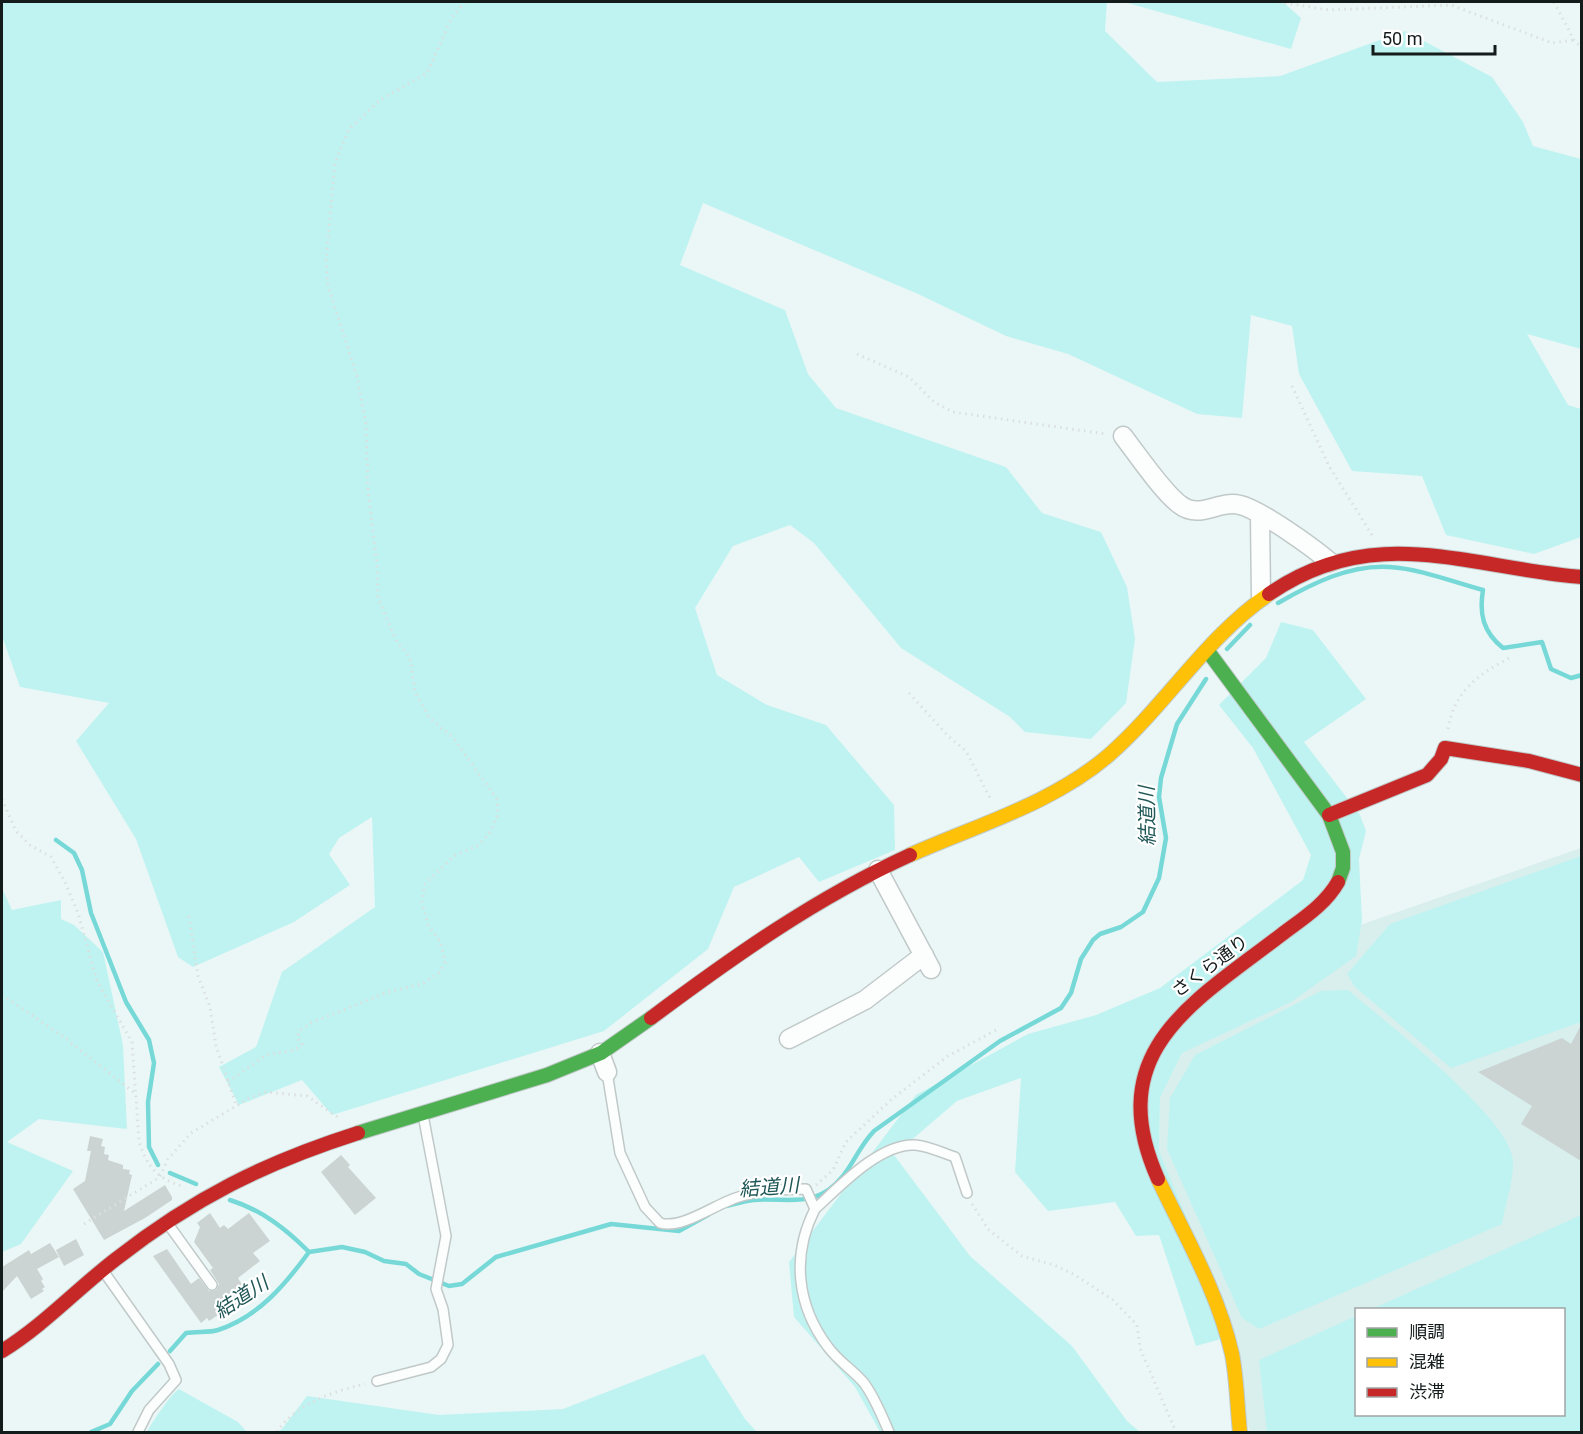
<svg xmlns="http://www.w3.org/2000/svg" width="1583" height="1434" viewBox="0 0 1583 1434" font-family="Roboto,'Noto Sans JP',sans-serif">
<rect width="100%" height="100%" fill="#ebf7f6"/>
<path fill="#d8efed" fill-rule="evenodd" d="M1581 848V1432H1250L1159 1151 1160 1098 1182 1053 1320 939ZM1356 1310H1564V1414H1356Z"/>
<path fill="#bff3f1" d="M2 2H1107L1105 31 1157 82 1280 76 1405 31 1492 77 1523 122 1533 146 1581 159V349L1527 334 1568 405 1581 409V537L1534 554 1446 535 1422 476 1352 471 1299 374 1292 326 1251 315 1242 418 1197 414 1068 354 1006 336 918 294 703 203 680 265 785 310 808 374 836 408 1006 467 1042 513 1101 532 1127 587 1135 639 1126 703 1091 739 1025 732 1010 717 901 648 814 543 790 525 733 546 695 608 717 675 767 705 826 725 894 805 895 850 819 882 799 857 734 887 708 949 604 1031 332 1115 302 1080 239 1105 219 1067 256 1047 282 972 375 907 372 817 339 838 329 854 350 885 294 922 193 967 178 957 136 839 76 741 109 703 20 687 2 636Z
M1124 2H1283L1301 18 1291 49Z
M1281 622 1313 630 1366 699 1304 742 1360 815 1366 831 1359 859 1362 920 1356 956 1291 1002 1182 1053 1160 1098 1159 1151 1235 1335 1196 1346 1159 1235 1136 1236 1115 1202 1048 1211 1015 1172 1021 1078 957 1101 894 1155 970 1256 1072 1346 1127 1421 1140 1432H880L855 1387 794 1317 789 1262 916 1095 1028 1034 1096 1015 1160 988 1303 880 1311 855 1253 748 1219 705 1266 658Z
M1581 856V1022L1451 1068 1355 987 1347 974 1390 924Z
M2 888 12 910 61 900V919L74 925 103 952 123 1045 127 1129 39 1119 7 1142 73 1171 21 1244 2 1252Z
M1348 990C1382 1019 1512 1119 1513 1161 1514 1181 1505 1204 1502 1224L1259 1329 1242 1318 1167 1149 1170 1098 1195 1055 1321 991Z
M1579 1216 1582 1217 1581 1432H1267L1259 1360 1356 1316V1414H1564V1310L1372 1309Z
M704 1354 745 1419 757 1432H276L282 1429 307 1396 439 1415 563 1409Z
M179 1389 238 1422 247 1432H147C151 1424 172 1392 179 1389Z"/>
<g fill="none" stroke-linecap="round" stroke-linejoin="round">
<path stroke="#77d9d7" stroke-width="4.5" d="M1278 603C1311 584 1350 564 1390 567 1421 569 1453 582 1483 590 1479 614 1483 632 1503 648L1542 642 1551 669 1571 678 1582 675
M1227 649 1250 625
M56 840 74 853 82 870 91 913 126 1002 149 1040 154 1063 148 1102 149 1147 158 1165
M170 1173 196 1184
M230 1200C262 1210 286 1229 309 1252
M726 1206C735 1204 744 1201 754 1200 789 1197 816 1210 843 1176 855 1161 859 1147 874 1131L1000 1041 1061 1008 1071 993 1081 959 1093 940 1100 934 1121 927 1143 912 1159 878 1166 838 1159 797 1161 778 1177 724 1206 679
M170 1351 186 1333C196 1331 209 1333 218 1330 258 1317 285 1285 309 1252L342 1247 365 1252 384 1261 406 1264 419 1274 449 1286 462 1284 496 1257 611 1224 679 1231 708 1215
M91 1432 110 1424 132 1391 158 1364"/>
</g>
<path fill="#cbd4d3" d="M1581 1025V1161L1521 1124 1532 1106 1478 1072 1562 1038 1571 1044Z
M90 1136 103 1139 101 1146 105 1147 104 1154 109 1155 108 1160 123 1165V1169L130 1170 129 1174 132 1175 124 1211 165 1185 172 1197V1200L145 1218 104 1240 73 1189 85 1181 91 1151H87Z
M341 1155 350 1165 348 1167 376 1198 355 1215 321 1172Z
M210 1213 220 1228 224 1225 228 1229 249 1213 270 1241 253 1253 260 1261 238 1278 250 1299 232 1311 230 1307 209 1321 207 1318 201 1323 153 1256 167 1249 191 1284 199 1278 209 1291 216 1290 219 1284 210 1270 213 1268 194 1242 200 1227 197 1223Z
M76 1239 84 1255 64 1266 56 1250Z
M50 1243 59 1257 37 1269 43 1279 41 1281 45 1287 42 1289 44 1291 31 1299 17 1276 2 1292V1267L29 1250 31 1254Z"/>
<g fill="none" stroke-linecap="round" stroke-linejoin="round">
<defs>
<path id="lane" d="M607 1072 620 1153 645 1207 660 1223C683 1230 717 1202 742 1196 763 1190 785 1189 806 1189L815 1209C791 1256 797 1306 828 1347 838 1361 853 1370 864 1383 875 1398 882 1416 889 1432
M815 1209C839 1187 880 1143 915 1145 928 1146 943 1153 955 1157L967 1193
M168 1224 212 1285
M104 1272 169 1364 176 1380 149 1410 138 1432
M377 1381 431 1367 441 1359 448 1345 443 1309 436 1289 446 1236 423 1115"/>
<path id="street" d="M1123 436C1137 454 1162 491 1179 504 1200 521 1219 499 1240 505 1261 510 1312 547 1330 562
M1260 516 1261 597
M878 870 931 969
M789 1039 865 1000 924 955
M600 1053 607 1072"/>
<path id="fast" d="M1207 650 1329 815 1343 852V868L1338 882
M358 1133 547 1075 601 1053 651 1018"/>
<path id="slow" d="M910 855C977 825 1052 804 1109 755 1166 705 1206 637 1269 594
M1158 1179C1185 1236 1218 1292 1232 1354 1237 1379 1237 1406 1240 1432"/>
<path id="jam" d="M1269 594C1375 521 1468 568 1582 577
M1329 815 1427 775 1441 759 1445 748 1529 761 1582 775
M651 1018C734 956 816 898 910 855
M1158 1179C1101 1051 1194 1002 1281 935 1302 919 1325 905 1338 882
M2 1351C44 1325 77 1289 116 1259 194 1198 264 1163 358 1133"/>
</defs>
<use href="#lane" stroke="#c0c9c8" stroke-width="12"/>
<use href="#street" stroke="#c0c9c8" stroke-width="21"/>
<use href="#fast" stroke="#c0c9c8" stroke-width="16"/>
<use href="#slow" stroke="#c0c9c8" stroke-width="16"/>
<use href="#jam" stroke="#c0c9c8" stroke-width="16"/>
<path stroke="#dbdfdf" stroke-width="3" stroke-dasharray="1.5 4.5" stroke-linecap="butt" d="M1279 2 1329 10 1451 5 1552 43 1574 40
M1554 2 1574 40 1582 48
M857 354 909 377 934 402 953 412 1106 434
M1292 386 1329 466 1372 535
M909 693 948 736 966 751 991 800
M1448 729C1454 691 1479 674 1511 657
M2 799 16 831 30 845 51 857 65 882 78 913 97 981 132 1042 139 1141C146 1165 157 1179 182 1186
M189 916 198 976 210 1007 216 1046 236 1104
M2 995 64 1037 137 1095
M228 1082 266 1055 295 1050 302 1044 297 1037 300 1030 311 1023 388 992 422 984 440 972 445 962 440 941 428 925 422 902 425 884 454 856 479 845 491 831 498 813 497 799 454 739 430 718 415 693 410 657 397 642 378 598 377 564 368 489 366 425 357 377 328 285 326 261 335 163 349 129 380 100 427 73 452 17 465 2
M816 1185 833 1170 846 1142 892 1099 948 1056 998 1029
M972 1204 989 1230 1022 1256 1054 1265 1075 1275 1113 1300 1137 1325 1140 1348 1176 1432
M84 1224 160 1177 168 1159 191 1133 251 1097 266 1092 307 1096 339 1118
M277 1432C295 1404 334 1391 365 1384"/>
<use href="#lane" stroke="#fcfefe" stroke-width="9"/>
<use href="#street" stroke="#fcfefe" stroke-width="18"/>
<use href="#fast" stroke="#4caf50" stroke-width="14"/>
<use href="#slow" stroke="#ffc107" stroke-width="14"/>
<use href="#jam" stroke="#c62828" stroke-width="14"/>
</g>
<g text-anchor="middle" stroke-width="4.5" stroke-linejoin="round" paint-order="stroke">
<g font-size="18" fill="#141b1b" stroke="#fff">
<text transform="translate(1210 966) rotate(-37)" y="6">さくら通り</text>
</g>
<g font-size="20" font-style="italic" fill="#1f5756" stroke="#fff">
<text transform="translate(1147 816) rotate(-91)" y="7">結道川</text>
<text transform="translate(769 1187) rotate(-4)" y="7">結道川</text>
<text transform="translate(241 1297) rotate(-33)" y="7">結道川</text>
</g>
</g>
<rect width="1583" height="1434" fill="none" stroke="#141b1b" stroke-width="6"/>
<rect x="1355" y="1308" width="210" height="108" fill="#ffffff" stroke="#a1a4a4" stroke-width="1.5"/>
<rect x="1367" y="1328" width="30" height="9" fill="#4caf50" stroke="#a1a4a4" stroke-width="1.5"/>
<text x="1409" y="1338" font-size="18" fill="#141b1b">順調</text>
<rect x="1367" y="1358" width="30" height="9" fill="#ffc107" stroke="#a1a4a4" stroke-width="1.5"/>
<text x="1409" y="1368" font-size="18" fill="#141b1b">混雑</text>
<rect x="1367" y="1388" width="30" height="9" fill="#c62828" stroke="#a1a4a4" stroke-width="1.5"/>
<text x="1409" y="1398" font-size="18" fill="#141b1b">渋滞</text>
<path d="M1373 45v9h122v-9" fill="none" stroke="#141b1b" stroke-width="3"/>
<text x="1382" y="45" font-size="18" fill="#141b1b" stroke="#ffffff" stroke-width="4.5" paint-order="stroke">50 m</text>
</svg>
